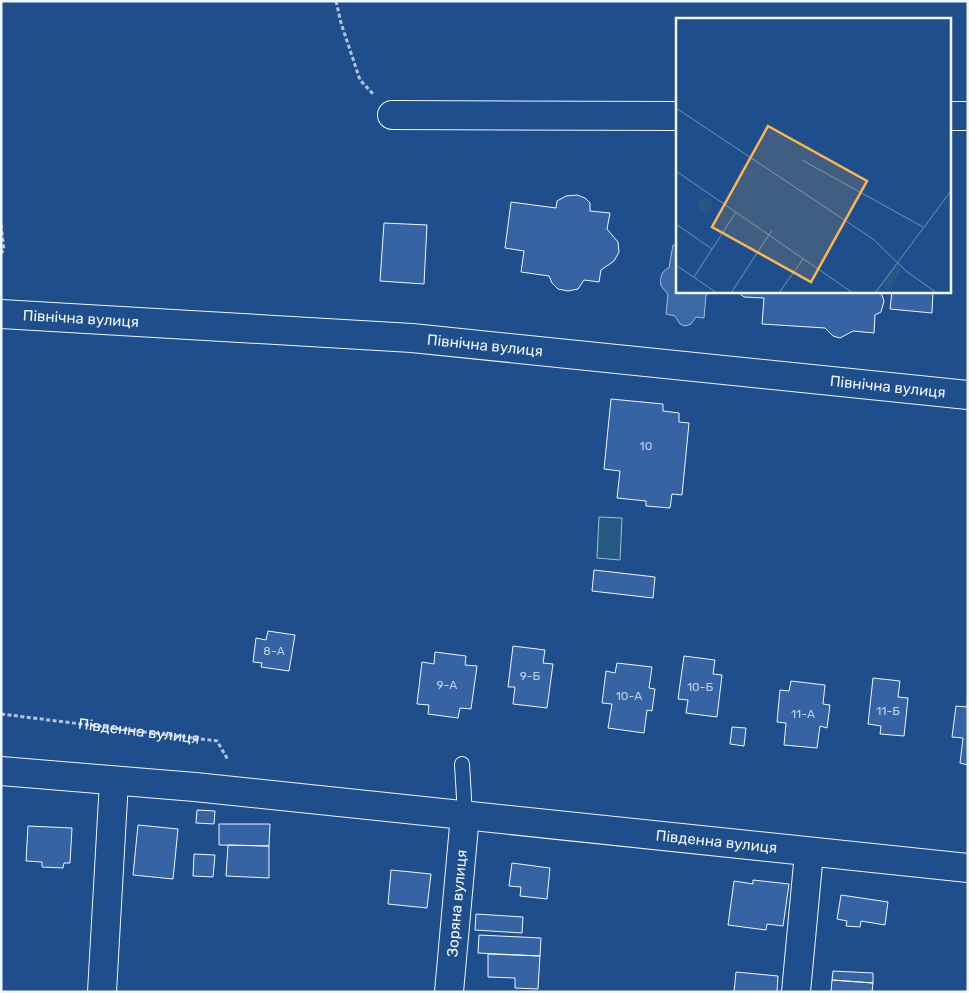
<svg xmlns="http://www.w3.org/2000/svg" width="969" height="993" viewBox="0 0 969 993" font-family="Rubik,sans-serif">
<rect width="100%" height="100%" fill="#1f4e8c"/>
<path fill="#245a82" stroke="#a8bbd7" d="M599 517 622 518 620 560 597 558Z"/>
<path fill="#3b69a3" stroke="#a8bbd7" d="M673 245H678V291H713L706 295 704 318 696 317 691 324 685 326 680 324 675 316 666 314 668 294 661 286C660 278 661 271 669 268Z"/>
<path fill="#3563a3" stroke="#f2f6ff" d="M577 195 585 198 590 203V211L610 213 607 229 618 242 619 252 614 261 601 270 599 282 584 280 578 289 568 291 558 289 552 283 549 276 521 272 524 251 505 248 511 202 556 208 557 201 566 196Z
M384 223 427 225 424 284 380 281Z
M736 291H877L882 295 884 301 881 312 875 315 874 333 853 331 840 338 833 336 825 328 762 324 764 298 744 297Z
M892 291H933L932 313 890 309Z
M611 399 663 404V411L679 413V422L689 423 682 495 672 494 670 508 646 506V501L617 498 620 471 604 469Z
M594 570 655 577 653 598 592 591Z
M268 631 295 635 289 671 261 667 262 663 253 662 256 638 266 640Z
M513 646 545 650 543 663 553 664 547 708 513 704 515 687H508Z
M435 652 466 656 465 665 477 666 471 709 460 708 458 718 428 714 429 705 417 704 422 662 434 664Z
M684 656 715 660 713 674 722 675 717 717 686 713 688 700 678 699Z
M617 663 652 667 649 688 655 689 652 711 647 710 644 733 608 728 612 704 602 703 606 671 615 673Z
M873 678 900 681 898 697 908 698 904 736 880 734 881 726 868 724Z
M791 681 825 685 823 704 830 705 827 728 820 726 817 748 784 745 786 723 777 722 780 690 789 691Z
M968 697V765L960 763 963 738 952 737 956 706 967 707Z
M732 727 746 728 744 746 730 744Z
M197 810 215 811 214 824 196 823Z
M219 824H270L269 846 219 845Z
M138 825 178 829 173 879 133 875Z
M28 826 72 828 70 863H64L63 868 42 867V862L26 861Z
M228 845 269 846V878L226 876Z
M194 854 215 855 213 877 193 876Z
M512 863 550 868 547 899 520 896 521 887 509 886Z
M391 870 431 874 427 908 388 904Z
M753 880 789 884 783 926 767 924 766 930 728 925 734 881 753 884Z
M841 895 888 902 885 925 861 921 860 927 846 926 847 921 837 919Z
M476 914 523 917 522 933 475 930Z
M479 935 541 938 540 956 478 953Z
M488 954 540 956 538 989 515 988V978L488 977Z
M833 971 873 973V983L832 980Z
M736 972 778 976 777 992H734Z
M832 980 873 983 872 992H831Z"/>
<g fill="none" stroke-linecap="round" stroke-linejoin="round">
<defs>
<path id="service" d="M462 764 465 815"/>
<g id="minor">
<path d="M392 115 678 116"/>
<path d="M950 116H968"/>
<path id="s2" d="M1 314 412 338 968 395"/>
<path id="s3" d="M1 771 195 787 968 868"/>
<path d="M102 992 114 781"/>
<path id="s4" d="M449 992 465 815"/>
<path d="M796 992 809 853"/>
</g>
</defs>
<use href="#service" stroke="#f2f6ff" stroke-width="16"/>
<use href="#minor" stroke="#f2f6ff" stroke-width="30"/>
<g stroke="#b3c4dc" stroke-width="3" stroke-dasharray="4 2.5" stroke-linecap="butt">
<path d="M336 1 341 23 360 80 373 94"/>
<path d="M1 225 4 250 1 253"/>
<path id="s1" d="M1 714 217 741 228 760"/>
</g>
<use href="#service" stroke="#1f4e8c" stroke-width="14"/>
<use href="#minor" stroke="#1f4e8c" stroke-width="28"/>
</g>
<g text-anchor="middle" stroke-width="4" stroke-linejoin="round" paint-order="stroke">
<g font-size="12" fill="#c3d1e8">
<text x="646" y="450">10</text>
<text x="274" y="655">8-А</text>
<text x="530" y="680">9-Б</text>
<text x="447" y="689">9-А</text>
<text x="700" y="691">10-Б</text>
<text x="629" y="700">10-А</text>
<text x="888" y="715">11-Б</text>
<text x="803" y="718">11-А</text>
</g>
<g font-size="15" fill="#f2f6ff" stroke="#1f4e8c">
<text dy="5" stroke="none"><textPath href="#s2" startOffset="80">Північна вулиця</textPath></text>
<text dy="5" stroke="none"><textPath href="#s2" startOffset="485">Північна вулиця</textPath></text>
<text dy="5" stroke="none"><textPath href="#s2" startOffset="890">Північна вулиця</textPath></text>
<text dy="5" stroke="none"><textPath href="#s1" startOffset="139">Південна вулиця</textPath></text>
<text dy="5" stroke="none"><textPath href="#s3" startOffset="719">Південна вулиця</textPath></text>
<text dy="5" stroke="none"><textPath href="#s4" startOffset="89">Зоряна вулиця</textPath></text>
</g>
</g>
<g transform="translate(676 18)">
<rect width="275" height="275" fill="#1f4e8c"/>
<path d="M22 187a7 7 0 1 1 14 0a7 7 0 1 1-14 0ZM219 247 226 251 213 273 205 267Z" fill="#245a82"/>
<path fill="none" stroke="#7391ba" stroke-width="1" d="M0 90 197 221 230 253 261 275M126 142 247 209M0 153 177 275M0 206 36 231M0 247 41 275M18 259 60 194M55 275 96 212M103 275 127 241M199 275 275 173"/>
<path fill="#ffb74d" fill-opacity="0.15" stroke="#ffb74d" stroke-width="2.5" d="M92 108 191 163 135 264 36 209Z"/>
<rect width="275" height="275" fill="none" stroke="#f2f6ff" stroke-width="2.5"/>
</g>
<rect width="969" height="993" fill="none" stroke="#f2f6ff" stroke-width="5"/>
</svg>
